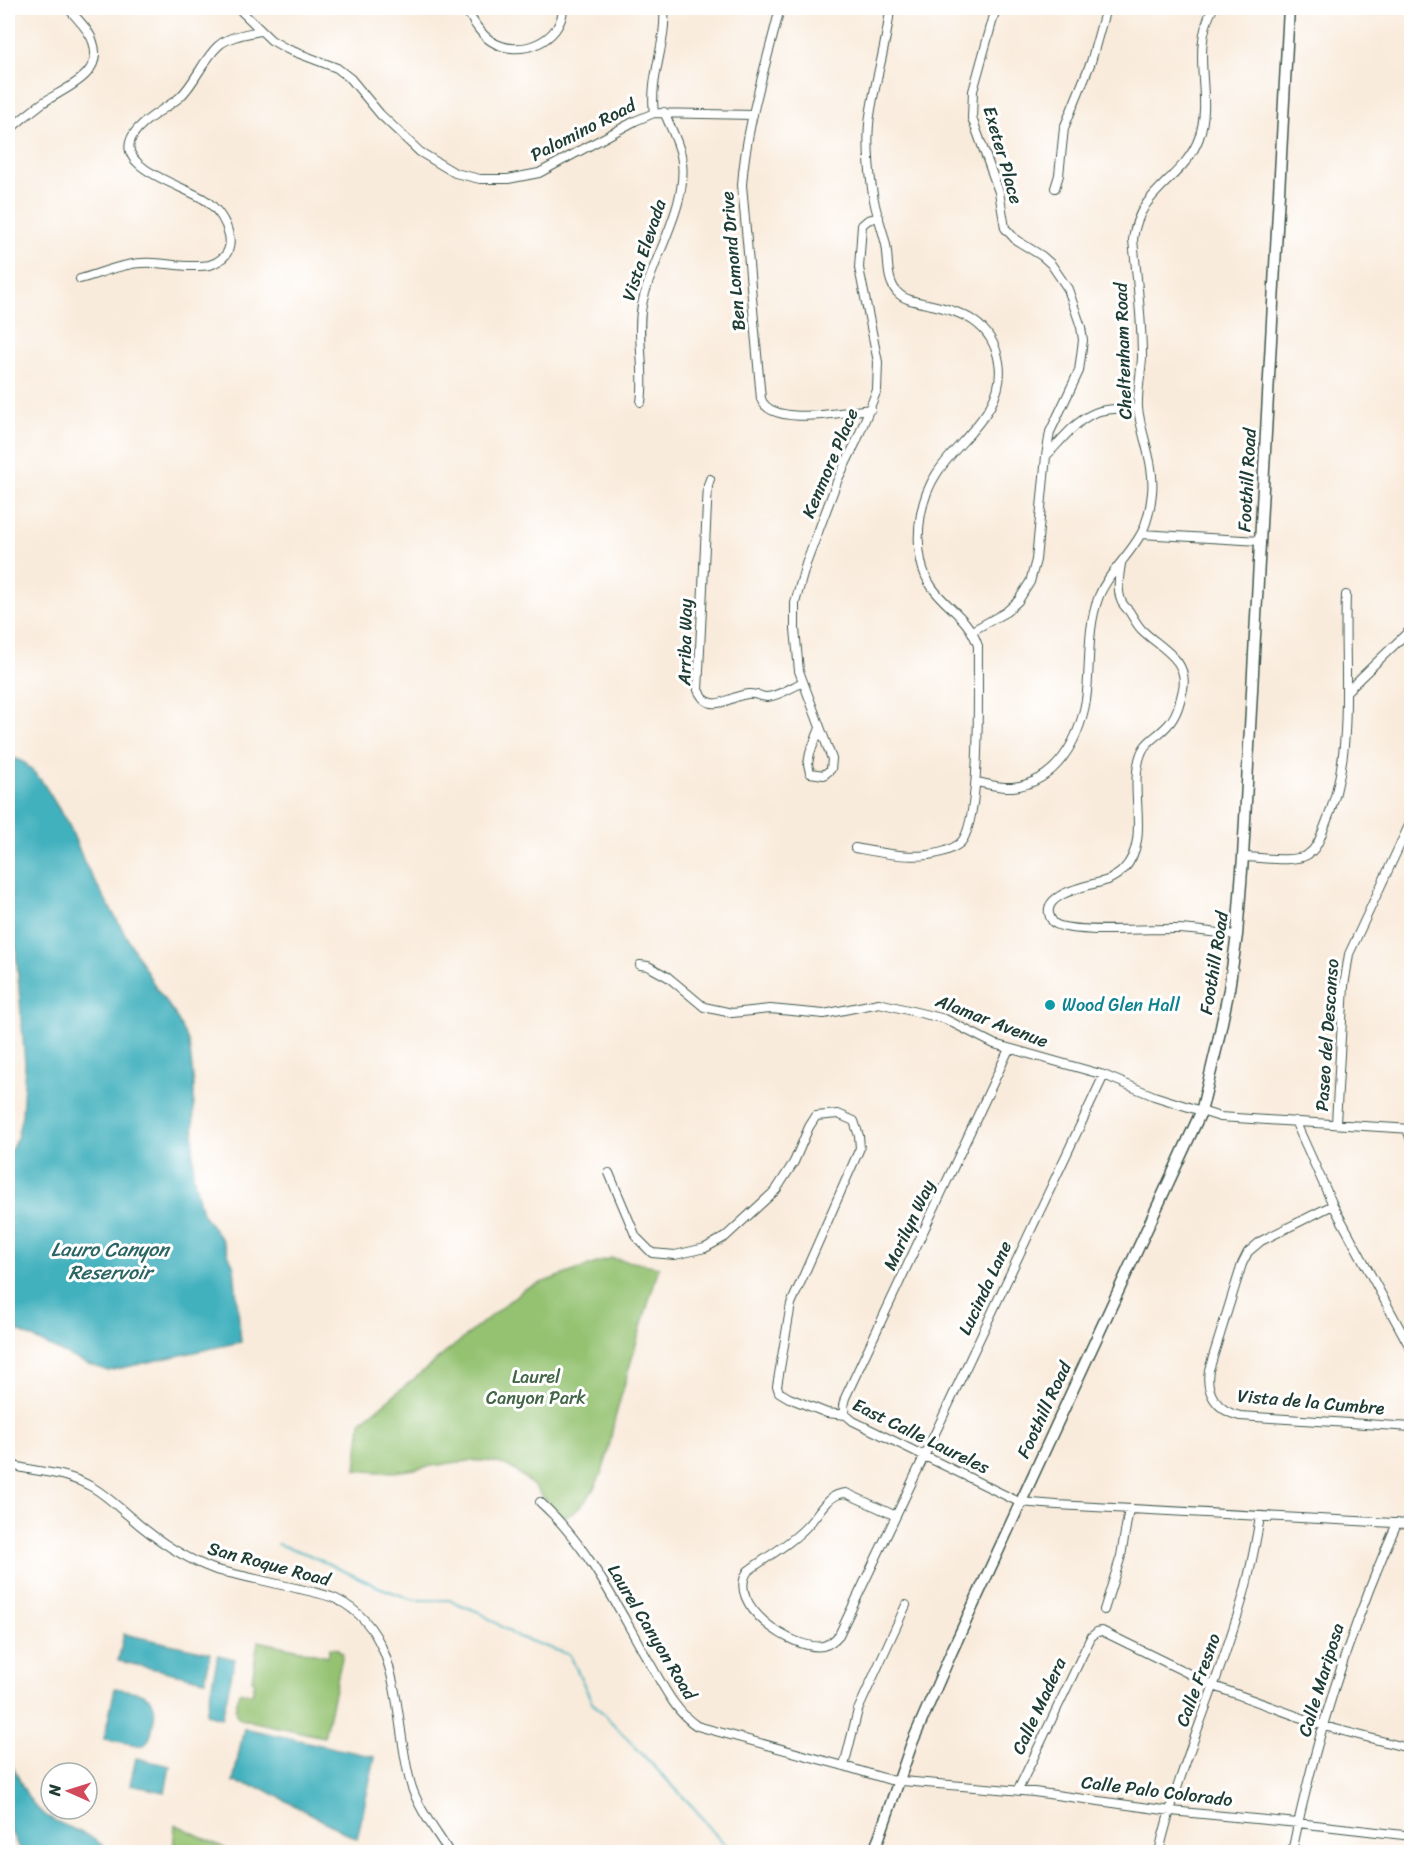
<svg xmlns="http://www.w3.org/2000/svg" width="1419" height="1860" viewBox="0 0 1419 1860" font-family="Sriracha,sans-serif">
<rect width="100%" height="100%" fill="#fff"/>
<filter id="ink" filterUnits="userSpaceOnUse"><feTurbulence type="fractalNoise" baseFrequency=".0167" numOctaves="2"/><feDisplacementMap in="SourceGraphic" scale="12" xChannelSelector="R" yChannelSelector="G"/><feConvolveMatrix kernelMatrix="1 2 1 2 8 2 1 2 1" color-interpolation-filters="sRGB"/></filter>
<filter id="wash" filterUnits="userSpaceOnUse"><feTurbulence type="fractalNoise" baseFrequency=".008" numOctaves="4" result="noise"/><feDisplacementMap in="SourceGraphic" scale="24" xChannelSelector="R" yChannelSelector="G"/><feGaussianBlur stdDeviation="1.35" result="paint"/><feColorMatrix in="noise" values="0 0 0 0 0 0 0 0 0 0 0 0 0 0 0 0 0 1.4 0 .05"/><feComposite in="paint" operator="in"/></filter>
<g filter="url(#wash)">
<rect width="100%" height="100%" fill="#f9ebdb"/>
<path fill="#94c271" stroke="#5a8052" stroke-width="1.5" d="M611 1258 659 1267C644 1317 629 1367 615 1418 610 1437 609 1458 600 1476 594 1490 578 1518 560 1517 546 1500 530 1479 511 1468 482 1452 434 1467 402 1471 386 1473 372 1472 356 1470L361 1422 524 1289Z
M258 1641 328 1656 330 1648 339 1649V1652L343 1653 324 1737 241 1719C231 1713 237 1702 240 1692L252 1694 255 1681 252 1680Z
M175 1824 232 1852H173Z"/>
<path fill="#42b1be" stroke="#307779" stroke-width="1.5" d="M8 756 12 757 25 763 41 780 54 801 70 827 85 864 156 988 174 1013 189 1043 194 1085 193 1175 202 1213 222 1240 234 1267 241 1342 108 1371 80 1361 8 1326V1156L17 1138 22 1115 25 1064 16 950 8 920Z
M124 1634 211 1653 205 1680 118 1661Z
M218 1655 235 1659 222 1718 206 1714Z
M115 1688C140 1693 161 1692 153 1724 151 1733 151 1740 143 1746L104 1739Z
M244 1728 375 1757 357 1839 264 1789 233 1782Z
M136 1758 170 1766 165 1792 130 1785Z
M8 1759C20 1776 25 1801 44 1814 65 1829 92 1832 109 1852H21L8 1826Z"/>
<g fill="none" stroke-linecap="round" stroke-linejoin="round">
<path stroke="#42b1be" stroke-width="2" d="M278 1544 307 1554 381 1588 414 1600H449L479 1612 516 1636 570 1655 592 1702 695 1809 713 1832 733 1852"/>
</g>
</g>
<g filter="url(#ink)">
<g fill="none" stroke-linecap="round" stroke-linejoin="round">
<defs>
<path id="minor" d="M238 8 271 40 287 49 337 68 351 79 380 114 420 152 455 173 480 179H508L539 173 635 121 654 113 753 115
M465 8C472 19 479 33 491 41 518 59 562 42 563 8
M780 8C766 66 746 125 742 185L761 399C772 428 846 411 871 409
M996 8 973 91 972 118 999 192 1005 228 1016 240 1042 256 1051 264 1068 289 1081 327 1083 340 1079 371 1050 432 1046 456
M654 113C649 77 667 44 664 8
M8 131C18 122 29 113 41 104 62 89 105 76 93 42 89 29 76 18 68 8
M1055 188 1059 175 1064 128 1091 62 1106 8
M80 279C99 274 120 264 141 263 159 261 177 267 195 266 205 266 213 266 221 259 229 254 231 244 229 235 226 222 219 211 208 202 191 188 122 171 130 142 135 123 166 109 180 97 195 83 203 60 218 46 229 36 246 34 260 31
M641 402C646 370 636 337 642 305 651 258 691 204 681 155 678 141 670 126 664 112
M710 479 708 485 698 690C711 717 730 695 748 694 755 693 761 697 767 697 779 696 792 687 803 682
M1141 534 1260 541
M1121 564C1119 575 1117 590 1121 600 1122 604 1126 608 1129 611 1133 617 1137 625 1142 630 1160 648 1189 659 1183 689 1180 702 1177 716 1167 726 1153 741 1142 741 1138 765 1131 797 1150 843 1123 870 1119 874 1114 877 1108 880 1095 885 1032 893 1053 922 1064 935 1157 928 1178 929 1198 930 1218 933 1237 935
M972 631 1006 612 1018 601 1030 582 1036 560 1046 456C1062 440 1078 417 1100 411 1112 408 1126 409 1138 408
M1347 691 1412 628
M820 728 810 753 808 764 810 773 824 775 831 769 832 759 799 671 795 629V603L806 564 838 479 857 440 877 390 878 362 859 268 862 225 868 220 879 217
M977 782C988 784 1000 788 1013 787 1057 782 1079 740 1086 700 1091 665 1086 630 1099 596 1109 571 1133 553 1144 528 1148 518 1151 504 1152 493 1155 463 1141 436 1138 408 1137 391 1141 374 1142 358 1142 318 1137 279 1133 240 1138 189 1184 180 1199 138 1214 95 1189 53 1213 8
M855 848C887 854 930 864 959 844 983 827 977 679 978 646 966 608 929 603 921 561 915 532 921 497 937 473 960 438 1007 409 999 362 992 322 961 311 927 304 917 302 904 300 897 292 886 280 889 260 886 245 883 231 878 218 875 205 870 182 867 148 869 124 873 85 887 47 890 8
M1243 857C1260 857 1293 863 1307 855 1317 849 1320 838 1324 828 1356 754 1343 674 1346 595
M640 965 648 966 668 977 704 1007 732 1013 770 1009 824 1014 879 1003 945 1019 994 1044 1104 1075 1154 1096 1220 1117 1412 1129
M1295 1121 1333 1205 1412 1351
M1336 1123 1344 986 1349 954 1412 819
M1407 1129 1412 1143
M609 1173 636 1237 652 1253 675 1255 705 1248 725 1237 776 1190 794 1162 809 1127 816 1116 838 1114 854 1121 859 1136 860 1148 791 1304 777 1386 779 1392 789 1398 827 1413 846 1415 853 1421 1019 1502 1057 1505 1412 1524
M1333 1205 1261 1241 1248 1252 1242 1264 1209 1370C1205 1393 1217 1411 1240 1416L1412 1427
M846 1415 843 1406 845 1398 1009 1049
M8 1464C39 1474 62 1470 92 1487 106 1495 117 1506 129 1516 155 1539 183 1558 216 1570 244 1576 272 1583 300 1589 312 1592 325 1594 336 1599 405 1632 393 1722 411 1785 419 1810 436 1831 449 1852
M846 1493 896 1516 839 1635C834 1641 830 1644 823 1646 793 1651 725 1604 748 1571 768 1556 792 1543 808 1525 820 1513 826 1494 846 1493Z
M540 1502C588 1545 616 1605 648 1660 662 1683 674 1711 697 1726L844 1766 890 1780 1034 1792 1171 1811 1298 1823 1412 1836
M896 1516 1104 1075
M1104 1610 1121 1556 1129 1509
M844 1766 858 1710 906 1605
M1018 1790 1091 1637 1097 1632 1102 1631 1214 1686 1324 1726 1412 1749
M1159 1852C1177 1774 1211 1700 1235 1623 1247 1589 1254 1553 1260 1517
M1292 1852C1315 1739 1350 1629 1397 1523"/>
<path id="major" d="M874 1852 912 1743 952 1651 1201 1112 1217 1046 1229 989 1237 935 1243 857 1289 8"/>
</defs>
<use href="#minor" stroke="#40574d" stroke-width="10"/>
<use href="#major" stroke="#40574d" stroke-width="13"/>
<use href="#minor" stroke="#fff" stroke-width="8"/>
<use href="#major" stroke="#fff" stroke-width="10"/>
</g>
</g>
<circle fill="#0f9aa8" stroke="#fff" stroke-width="2" cx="1050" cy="1005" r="6"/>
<g text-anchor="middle" stroke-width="6" stroke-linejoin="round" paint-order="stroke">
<g font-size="18" fill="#1f3d34" stroke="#fff">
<text transform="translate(583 130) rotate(-27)" y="6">Palomino Road</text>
<text transform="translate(1003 155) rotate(74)" y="6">Exeter Place</text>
<text transform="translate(644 250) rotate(-72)" y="6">Vista Elevada</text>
<text transform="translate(733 261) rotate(-95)" y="6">Ben Lomond Drive</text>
<text transform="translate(1123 351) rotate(-92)" y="6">Cheltenham Road</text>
<text transform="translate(830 463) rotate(-67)" y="6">Kenmore Place</text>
<text transform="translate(1247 480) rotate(-87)" y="6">Foothill Road</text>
<text transform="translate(685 642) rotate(-89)" y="6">Arriba Way</text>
<text transform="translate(1214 963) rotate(-81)" y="6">Foothill Road</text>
<text transform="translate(992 1021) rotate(21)" y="6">Alamar Avenue</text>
<text transform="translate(1327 1035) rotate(-86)" y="6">Paseo del Descanso</text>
<text transform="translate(909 1225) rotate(-65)" y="6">Marilyn Way</text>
<text transform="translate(985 1288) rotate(-65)" y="6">Lucinda Lane</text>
<text transform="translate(1311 1402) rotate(5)" y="6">Vista de la Cumbre</text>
<text transform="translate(1044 1410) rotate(-65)" y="6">Foothill Road</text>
<text transform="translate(921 1436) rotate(26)" y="6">East Calle Laureles</text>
<text transform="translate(269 1564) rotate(15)" y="6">San Roque Road</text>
<text transform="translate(652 1632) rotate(59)" y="6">Laurel Canyon Road</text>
<text transform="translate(1198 1680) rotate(-70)" y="6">Calle Fresno</text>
<text transform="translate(1321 1680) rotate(-73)" y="6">Calle Mariposa</text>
<text transform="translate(1039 1706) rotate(-65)" y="6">Calle Madera</text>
<text transform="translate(1157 1791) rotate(7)" y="6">Calle Palo Colorado</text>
</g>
<g font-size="18" fill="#0d838f" stroke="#fff" text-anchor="start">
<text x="1062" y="1011">Wood Glen Hall</text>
</g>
<g font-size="18" fill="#426546" stroke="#fff">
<text x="536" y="1383">Laurel<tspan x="536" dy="21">Canyon Park</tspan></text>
</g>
<g font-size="20" font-style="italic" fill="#2b6664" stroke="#fff">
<text x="110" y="1256">Lauro Canyon<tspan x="110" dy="23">Reservoir</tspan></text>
</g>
</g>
<rect width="1419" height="1860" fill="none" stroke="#fff" stroke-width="30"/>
<g transform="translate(69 1791) rotate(273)"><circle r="28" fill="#ffffff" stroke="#a5b1ae" stroke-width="1.5"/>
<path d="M0-4.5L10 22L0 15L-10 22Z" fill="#d1495b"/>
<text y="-9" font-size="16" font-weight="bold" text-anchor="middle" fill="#1f3d34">N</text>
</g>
</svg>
